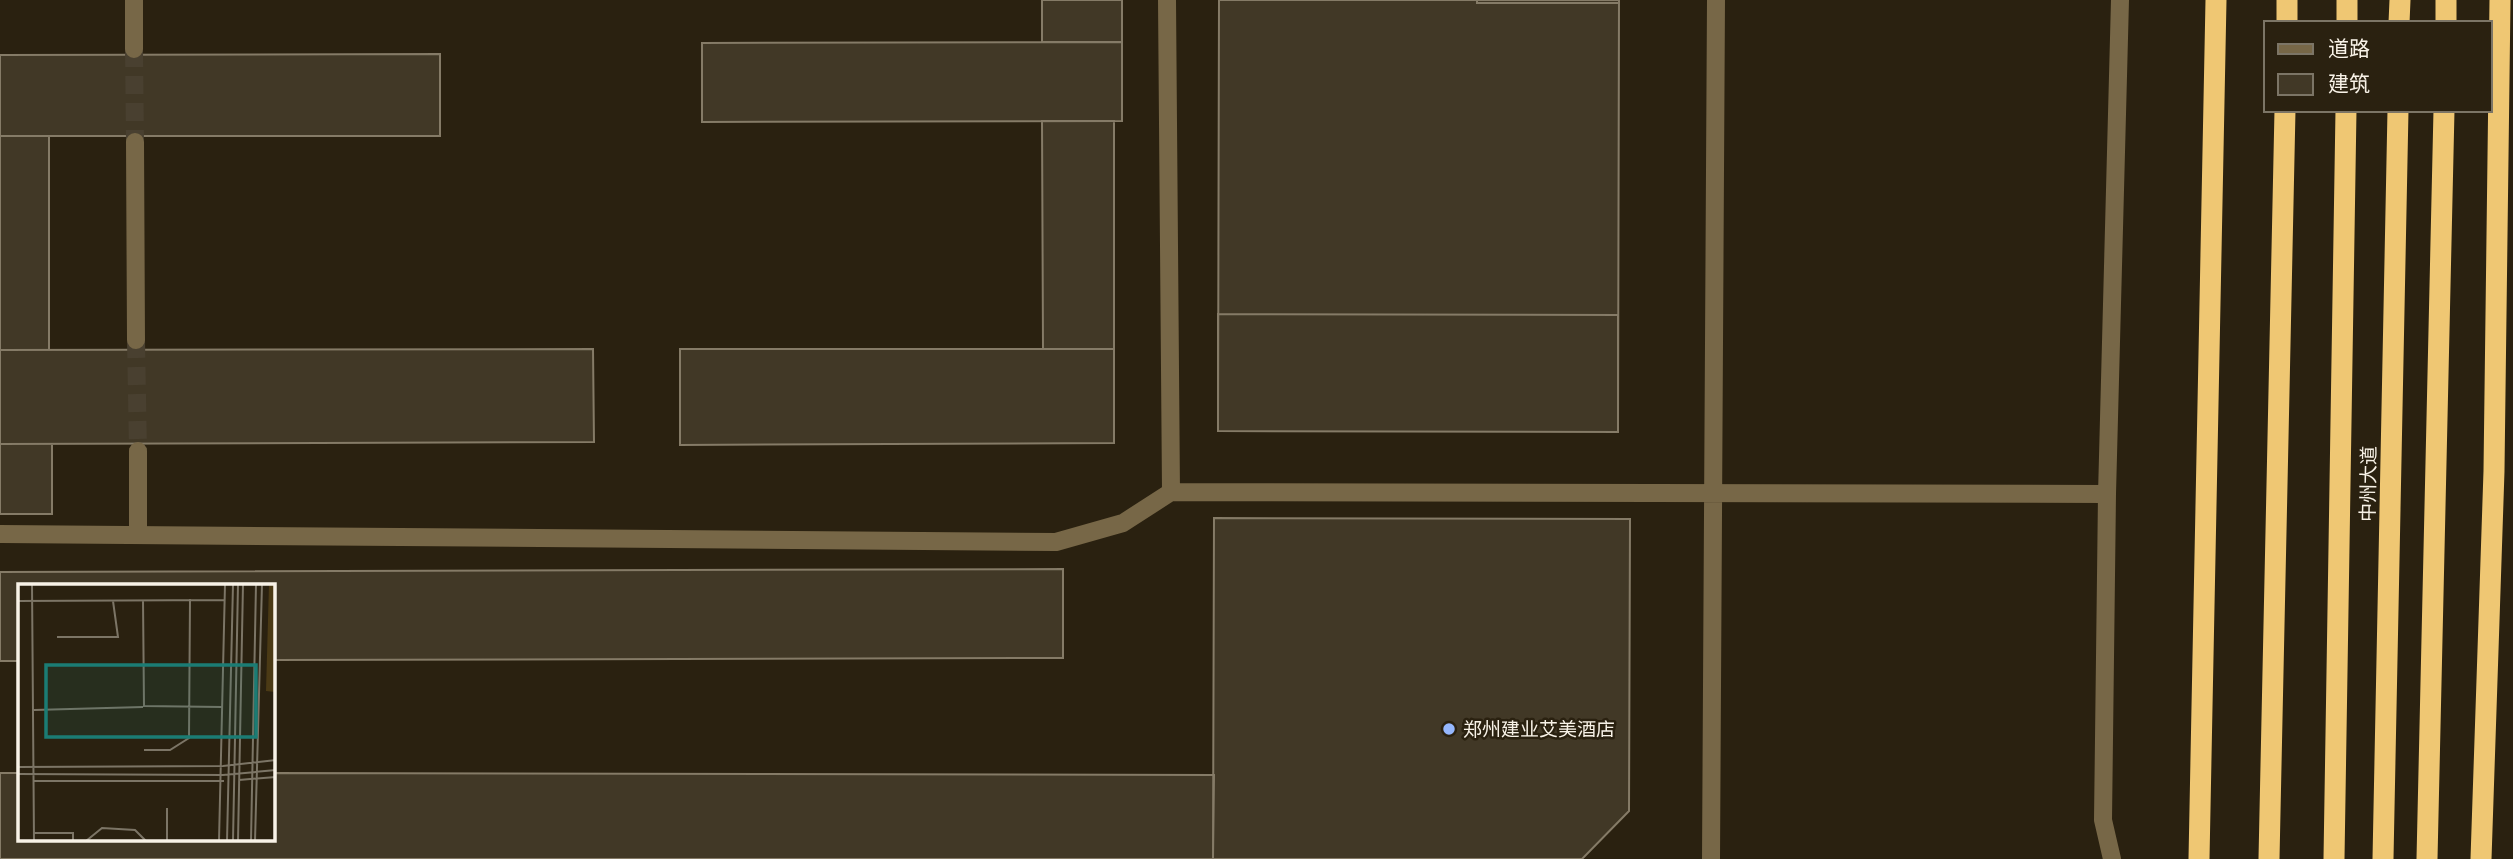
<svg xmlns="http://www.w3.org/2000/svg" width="2513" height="859" viewBox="0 0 2513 859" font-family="Manrope,'Noto Sans SC',sans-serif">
<rect width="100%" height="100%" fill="#2a2110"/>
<path fill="#413826" stroke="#857b67" stroke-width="2" d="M1042 0H1122V42H1042Z
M1219 0H1619L1618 432 1218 431Z
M1477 0H1619V3H1477Z
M1122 42V121L702 122V43Z
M440 54V136H0V55Z
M1042 121H1114V349H1043Z
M0 136H49V350H0Z
M1218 314 1618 315V432L1218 431Z
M593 349 594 442 0 444V350Z
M680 349H1114V443L680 445Z
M0 444H52V514H0Z
M1214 518 1630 519 1629 811 1582 859H1213Z
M1063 569V658L273 660V586H19V661H0V572Z
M0 773H19V840H273V773L1214 775 1213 859H0Z"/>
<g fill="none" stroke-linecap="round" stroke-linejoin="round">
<path stroke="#494030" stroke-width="18" stroke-dasharray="18 9" stroke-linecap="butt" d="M134 49 135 142
M136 340 138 451"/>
<path stroke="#776747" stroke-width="18" d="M134 0V49
M1167 0 1171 492 2107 494
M135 142 136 340
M138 451V533
M0 534 1056 542 1123 523 1171 492
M1711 859 1716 0
M2112 859 2103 820 2107 494 2120 0"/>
<path stroke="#efc773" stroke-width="21" d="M2287 23V0
M2347 23V0
M2399 23 2400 0
M2446 23V0
M2199 859 2216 0
M2269 859 2285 110
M2334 859 2346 110
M2383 859 2398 110
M2427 859 2444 110
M2481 859 2494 471 2500 0"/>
</g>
<circle fill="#95b7fd" stroke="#2a2110" stroke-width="2.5" cx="1449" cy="729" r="7"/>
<g text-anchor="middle" stroke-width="5" stroke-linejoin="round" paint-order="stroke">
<g font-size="19" fill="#f8f2e7" stroke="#2a2110">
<text transform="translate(2368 484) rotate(-89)" y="7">中州大道</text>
</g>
<g font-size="19" fill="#f8f2e7" stroke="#2a2110" text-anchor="start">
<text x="1463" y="736">郑州建业艾美酒店</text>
</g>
</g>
<g transform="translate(18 584)">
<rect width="257" height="257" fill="#2a2110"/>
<path d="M251 0H257V108L248 107Z" fill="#4b3a15"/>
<path fill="none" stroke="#7c7566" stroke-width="2" d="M14 0 16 257M125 16 126 122 204 123M0 17 206 16M39 53H100L95 17M16 126 125 123M126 166H152L171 154 172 15M0 183 205 182 258 176M0 190 205 191 258 186M221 196 258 193M16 197H206M16 249H55V257M68 257 84 244 117 246 128 257M149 257V224M201 257 207 0M209 257 215 0M215 257 220 0M220 257 225 0M233 257 238 0M237 257 244 0"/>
<path fill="#1b7c74" fill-opacity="0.15" stroke="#1b7c74" stroke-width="3.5" d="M28 81H238V153H28Z"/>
<rect width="257" height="257" fill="none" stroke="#f8f2e7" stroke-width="3.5"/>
</g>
<rect x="2264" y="21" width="228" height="91" fill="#2a2110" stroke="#7c7566" stroke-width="2"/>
<rect x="2278" y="44" width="35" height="10" fill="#776747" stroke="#7c7566" stroke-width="2"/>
<text x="2328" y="56" font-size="21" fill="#f8f2e7">道路</text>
<rect x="2278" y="74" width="35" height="21" fill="#413826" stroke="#7c7566" stroke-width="2"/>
<text x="2328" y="91" font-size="21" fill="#f8f2e7">建筑</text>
</svg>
